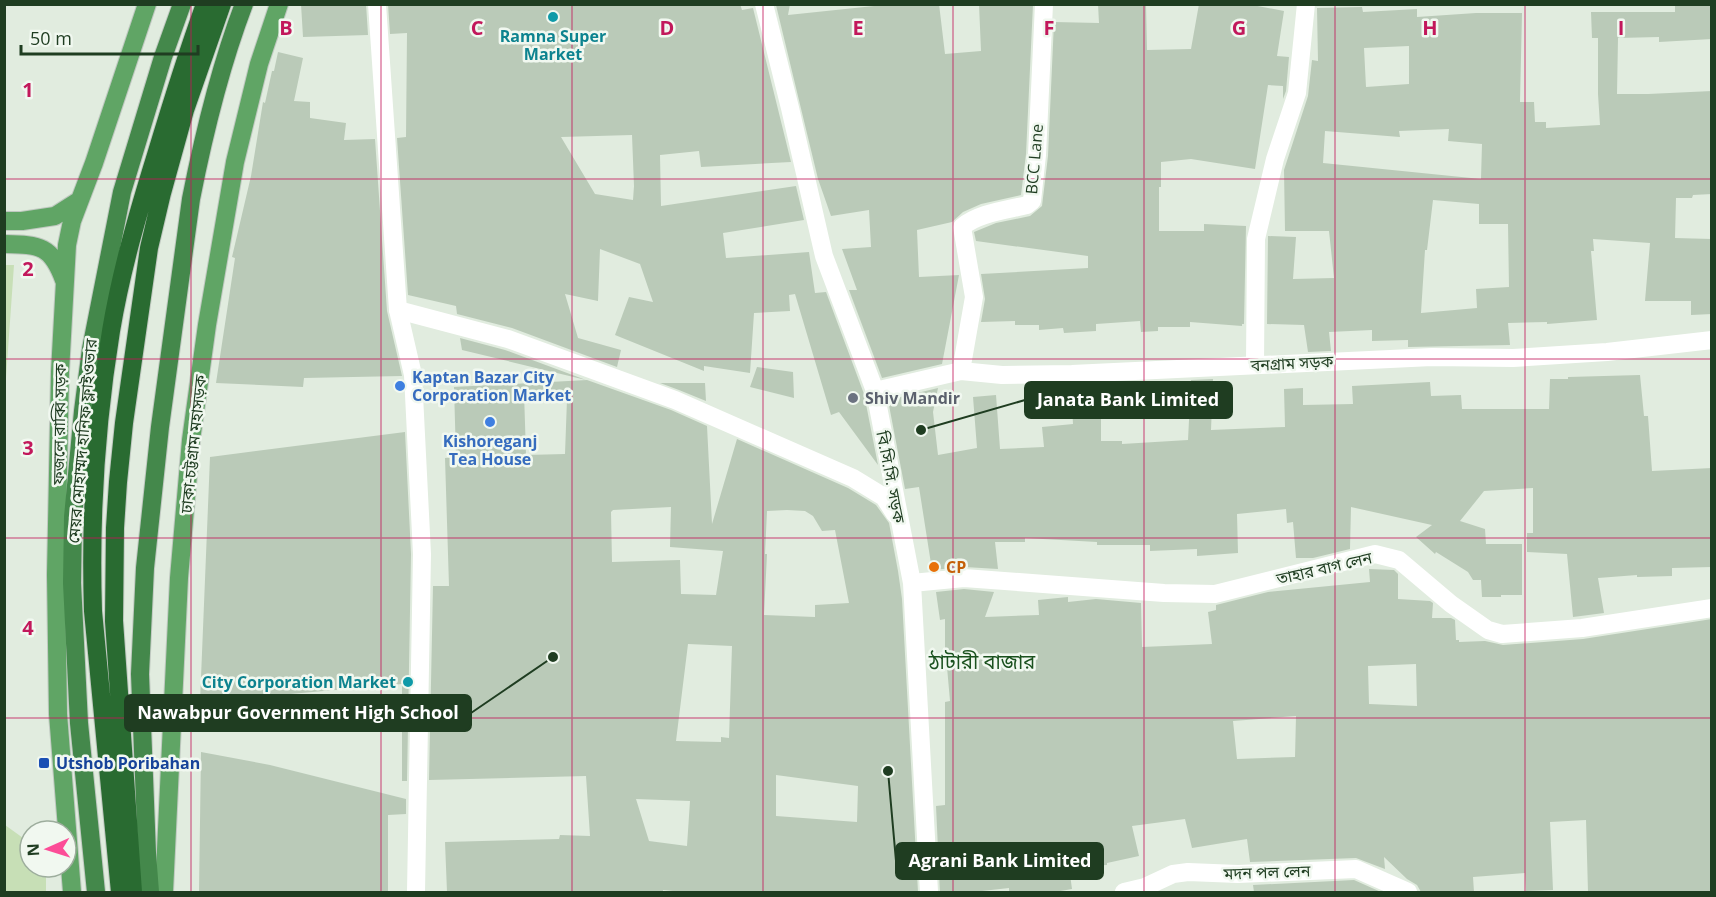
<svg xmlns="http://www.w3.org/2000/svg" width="1716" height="897" viewBox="0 0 1716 897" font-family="'Open Sans','Noto Sans Bengali',sans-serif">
<rect width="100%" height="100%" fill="#e1ecdf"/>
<path fill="#c7dfb6" d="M5 265H14L5 392 4 265Z
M4 822 5 825 30 843V867H46V892H5Z"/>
<path fill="#bacab8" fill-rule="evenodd" d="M301 4H366L368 35 303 37Z
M388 4H740L742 10 753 8 791 162 701 167 699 151 660 155 661 206 796 186 804 220 723 233 726 258 809 252 815 293 826 292 864 394 878 465 839 412 831 415 795 294 789 295 790 311 754 313 750 373 704 366V371L615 335 629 297 653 302 640 264 600 249 598 301 565 294 578 338 621 350 617 367 512 328 457 314 456 306 408 295 397 138 406 137 407 33 390 34ZM632 135 634 186 633 200 595 194 561 137Z
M790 4 788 15 893 4H939L945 54 981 51 979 4H1033L1026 154 1021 195 981 204 963 212 952 222 917 230 919 277 959 275 942 364 882 378 849 290H857L842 249 871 247 869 210 831 216 818 179 776 5Z
M1098 4H1146L1147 50 1191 49 1199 4H1247L1284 11 1277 56 1289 57 1286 91 1283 99V86L1268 85 1255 169 1191 159 1161 162V187H1159V231H1204V224L1246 226 1244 324H1242V326L1190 322V327H1158V331L1141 332 1140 321 1096 324V331L1064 333 1063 328 1039 330V325H1015V321L981 322 985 299 981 274 1088 268V256L976 241 974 232 996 223 1030 216 1042 206 1048 156 1054 22 1099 23Z
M1675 4H1712V39L1659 42V37L1618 38 1617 94H1648L1712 91V194L1693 195 1692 198H1676L1675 238 1712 239V314L1691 315V301H1645L1650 243 1593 239 1594 251H1591L1597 320 1547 324V322L1508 323 1510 345 1408 347V340L1372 341V330L1329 332 1331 351 1308 352 1304 325 1267 324 1268 236 1296 237 1293 279 1334 278 1329 231H1285L1284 170 1308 96 1312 60 1318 61 1317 8 1362 7 1363 12 1417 9V17L1476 13H1522L1520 102H1534L1535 122H1546V128L1600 125 1598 94V38H1592L1591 12H1675ZM1409 46V84L1366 87 1364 48ZM1449 129 1448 141 1482 144 1481 179 1323 163 1325 131 1400 137 1399 131ZM1433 200 1479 204V224H1508L1509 287 1476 289 1477 308 1421 313 1425 250H1427Z
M278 52 303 58 294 101 310 102V118L346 123 344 140 375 139 387 311 402 376 304 378 303 387 216 383 235 258 232 257 251 176 263 102 265 103 272 71H274Z
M460 338 505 350 586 380 462 350Z
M757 367 793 372 794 398 750 387Z
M1640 375 1644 416H1648L1652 471 1712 468V567L1672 568V576L1637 577V575L1598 578 1604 613 1573 617 1567 554 1527 552V533H1533V488L1484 491 1460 521 1485 529 1486 544H1522V595H1501V597H1482L1481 580H1473L1468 572 1436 552 1435 554 1416 537 1432 525 1351 507 1350 549 1313 558H1296L1293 522 1287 523 1286 509 1237 514 1238 553 1197 556V549L1150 551V545H1097V542L1025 538V542H995L998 569 965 567 932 570 919 487 905 489 888 400 938 388 933 412 938 455 977 448 973 397 996 395 1000 449 1044 447 1042 427 1073 424 1072 406 1101 405V441H1122V444L1188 440 1191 380 1213 379 1211 430 1285 427 1284 389 1303 388V405L1353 404 1352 386 1430 382 1431 396 1461 395 1462 409H1549L1550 379H1568V377Z
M587 380 671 410 707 426 712 524 737 439 848 488 876 505 889 523 898 571 902 599 918 892H683L663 890V892H447L445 842 559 839 560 835 590 836 586 776 429 780 433 586H449L445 458 456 457 454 387ZM524 392 567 399 565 454 526 455ZM671 507 670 547 723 551 716 595 681 594 680 560 612 562 611 512 613 510ZM787 510 805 511 813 516 822 531 835 530 849 603 815 605V617L764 615 767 554H765L767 511ZM688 644 732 646 729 738 721 737V742L676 741ZM776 775 858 786 857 822 776 816ZM636 799 690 801 687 846 649 841Z
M660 383H705L706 401 679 390Z
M405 432 411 554 407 781H402V684L200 702 210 457Z
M1369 569 1394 570 1398 574V599L1430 601 1433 603 1432 618H1451L1455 620 1456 640H1459V642L1485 641 1503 645 1583 639 1712 619V892H1588L1586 820 1550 822 1553 890 1526 891 1525 873 1473 877 1474 892H1421L1417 885 1407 879 1384 857 1385 869 1356 858 1250 862 1247 839 1192 848 1185 819 1132 826 1139 856 1107 863V865L1069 867 1072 889 1055 892H1009V888L973 892H940L936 806 945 805V702L950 701 947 667H945V619L940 620 936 592 964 589 994 592 985 617 1039 615 1038 600 1068 597V602L1096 599 1141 603 1142 647 1212 644 1208 612 1216 610V605L1268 592 1370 582ZM1416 664 1417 706 1369 704 1368 666ZM1296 716 1295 757 1237 759 1233 721Z
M201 752 270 765 406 799V814L388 815V892H199Z
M1354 880 1381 892H1254L1253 885Z"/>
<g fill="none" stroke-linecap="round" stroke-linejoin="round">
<defs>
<path id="primary" d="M4 221H22L55 216 80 200
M4 244C40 245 51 245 64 280
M72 892 58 714 56 575 60 372 67 245 72 221 94 163 147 4
M164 892 179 578 191 440 207 325 235 162 259 64 279 4"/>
<path id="trunk" d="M96 892 79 723 72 583 73 517 83 411 91 349 122 192 163 57 182 4
M150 892 147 853 140 674 145 568 160 427 191 199C204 133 220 67 244 4"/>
<path id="motorway" d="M120 892 93 611C90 518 96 423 111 331 121 271 138 213 156 155 171 105 187 54 205 4
M133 892 114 621 115 528 118 482 124 423 149 248 162 193 185 110 222 4"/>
</defs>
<use href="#primary" stroke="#c0c9c1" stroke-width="20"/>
<use href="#trunk" stroke="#c0c9c1" stroke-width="20"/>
<use href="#motorway" stroke="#c0c9c1" stroke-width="20"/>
<path stroke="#fff" stroke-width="18" d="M764 4 790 108 824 256 875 391 912 583 929 892
M398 310 508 339 675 400 853 478 884 497 895 514
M1255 365 1256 239 1275 159 1297 93 1306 4
M961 371 974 297 962 227C978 213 1007 210 1027 205L1032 201 1037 155 1044 4
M875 391 961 371 1002 375 1072 374 1432 357 1513 358 1607 352 1712 340
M912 583 964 578 1164 593 1215 594 1375 554 1399 560 1451 604 1488 630 1502 634 1582 628 1712 608
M1124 892 1145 887 1173 874 1188 872 1238 874 1356 869 1408 892"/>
<path stroke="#fff" stroke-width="18" d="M377 4 398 310 413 375 422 554 416 892"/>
<use href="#primary" stroke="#60a565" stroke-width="18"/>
<use href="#trunk" stroke="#44884b" stroke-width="18"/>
<use href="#motorway" stroke="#296b31" stroke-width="18"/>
</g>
<path fill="none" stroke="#c2185b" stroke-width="1.5" stroke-opacity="0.55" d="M191 4V892M381 4V892M572 4V892M763 4V892M953 4V892M1144 4V892M1335 4V892M1525 4V892M4 179H1712M4 359H1712M4 538H1712M4 718H1712"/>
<g fill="#0f9aa8" stroke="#f1f8f0" stroke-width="2">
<circle cx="553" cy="17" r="6"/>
<circle cx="408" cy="682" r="6"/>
</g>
<g fill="#3f7fe0" stroke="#f1f8f0" stroke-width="2">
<circle cx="400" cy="386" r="6"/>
<circle cx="490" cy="422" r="6"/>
</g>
<circle fill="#6b7280" stroke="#f1f8f0" stroke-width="2" cx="853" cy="398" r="6"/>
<circle fill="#e8710a" stroke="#f1f8f0" stroke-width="2" cx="934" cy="567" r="6"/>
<rect fill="#1a4fb4" stroke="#f1f8f0" stroke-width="2" x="38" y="757" width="12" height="12" rx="3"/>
<g text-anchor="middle" stroke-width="5" stroke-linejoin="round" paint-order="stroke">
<g font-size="16" font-weight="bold" fill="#0d838f" stroke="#f1f8f0">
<text x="553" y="42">Ramna Super<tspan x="553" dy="18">Market</tspan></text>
<text x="396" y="688" text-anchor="end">City Corporation Market</text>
</g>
<g font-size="16" fill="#1f3d21" stroke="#f1f8f0">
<text transform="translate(1034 159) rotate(-85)" y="6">BCC Lane</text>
<text transform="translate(1292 363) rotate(-3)" y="6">বনগ্রাম সড়ক</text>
<text transform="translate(59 424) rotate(-89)" y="6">ফজলে রাব্বি সড়ক</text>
<text transform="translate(82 441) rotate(-85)" y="6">মেয়র মোহাম্মদ হানিফ ফ্লাইওভার</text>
<text transform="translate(193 444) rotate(-84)" y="6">ঢাকা-চট্টগ্রাম মহাসড়ক</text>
<text transform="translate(891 477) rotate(79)" y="6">বি.সি.সি. সড়ক</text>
<text transform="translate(1324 568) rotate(-13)" y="6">তাহার বাগ লেন</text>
<text transform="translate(1267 872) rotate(-2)" y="6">মদন পল লেন</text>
</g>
<g font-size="16" font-weight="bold" fill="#366cbe" stroke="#f1f8f0" text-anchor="start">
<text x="412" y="383">Kaptan Bazar City<tspan x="412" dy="18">Corporation Market</tspan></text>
<text x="490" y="447" text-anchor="middle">Kishoreganj<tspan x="490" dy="18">Tea House</tspan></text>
</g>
<g font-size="16" font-weight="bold" fill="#5b616d" stroke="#f1f8f0" text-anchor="start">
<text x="865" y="404">Shiv Mandir</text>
</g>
<g font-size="16" font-weight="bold" fill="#c56008" stroke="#f1f8f0" text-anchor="start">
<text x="946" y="573">CP</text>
</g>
<g font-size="16" font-weight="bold" fill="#164399" stroke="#f1f8f0" text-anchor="start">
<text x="56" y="769">Utshob Poribahan</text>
</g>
<g font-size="20" fill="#1a511e" stroke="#f1f8f0">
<text x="982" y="669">ঠাটারী বাজার</text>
</g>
</g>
<g font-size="20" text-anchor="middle" font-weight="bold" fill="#c2185b" stroke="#f1f8f0" stroke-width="5" stroke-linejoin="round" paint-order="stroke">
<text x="286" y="35">B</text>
<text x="477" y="35">C</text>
<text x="667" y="35">D</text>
<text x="858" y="35">E</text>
<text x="1049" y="35">F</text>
<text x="1239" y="35">G</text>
<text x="1430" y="35">H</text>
<text x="1621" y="35">I</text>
<text x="28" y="97">1</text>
<text x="28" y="276">2</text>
<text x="28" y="455">3</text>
<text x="28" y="635">4</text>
</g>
<path fill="none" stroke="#1f3d21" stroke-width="2" d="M921 430L1025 400M553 657L471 713M888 771L896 861"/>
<g fill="#1f3d21" stroke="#f1f8f0" stroke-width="2">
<circle cx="921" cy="430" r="6"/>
<circle cx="553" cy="657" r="6"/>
<circle cx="888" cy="771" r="6"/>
</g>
<g fill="#1f3d21" stroke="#1f3d21" stroke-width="2">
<rect x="1025" y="382" width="207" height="36" rx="6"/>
<rect x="125" y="695" width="346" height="36" rx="6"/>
<rect x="896" y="843" width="207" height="36" rx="6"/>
</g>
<g font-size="18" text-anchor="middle" font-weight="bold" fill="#fff">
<text x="1128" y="406">Janata Bank Limited</text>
<text x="298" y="719">Nawabpur Government High School</text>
<text x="1000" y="867">Agrani Bank Limited</text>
</g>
<rect width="1716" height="897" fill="none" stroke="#1f3d21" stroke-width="12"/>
<g transform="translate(48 849) rotate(267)"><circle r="28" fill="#f1f8f0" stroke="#9dad9d" stroke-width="1.5"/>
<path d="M0-4.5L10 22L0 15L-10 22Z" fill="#fc4d97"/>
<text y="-9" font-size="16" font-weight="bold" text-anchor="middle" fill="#1f3d21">N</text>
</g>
<path d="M21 45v9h177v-9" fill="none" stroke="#1f3d21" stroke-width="3"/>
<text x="30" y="45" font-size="18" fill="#1f3d21" stroke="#f1f8f0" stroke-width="4.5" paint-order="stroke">50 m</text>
</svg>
